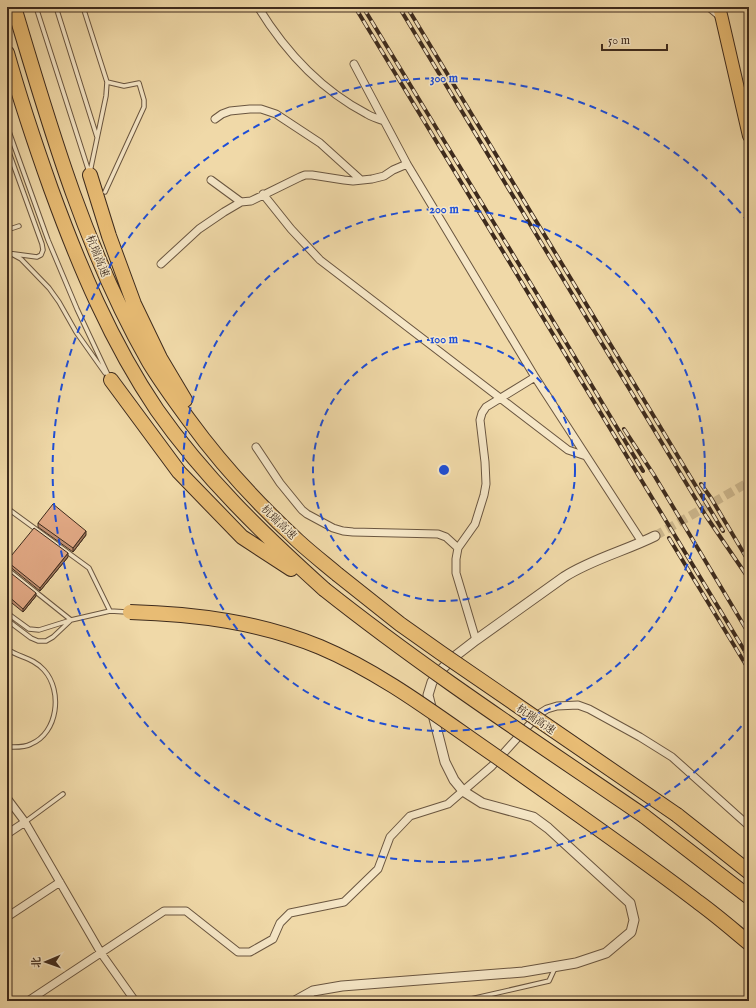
<svg xmlns="http://www.w3.org/2000/svg" width="756" height="1008" viewBox="0 0 756 1008" font-family="'IM FELL English','Noto Serif SC',serif">
<rect width="100%" height="100%" fill="#f0d9a8"/>
<filter id="stains"><feTurbulence type="fractalNoise" baseFrequency=".005" numOctaves="4"/><feColorMatrix values="0 0 0 0 .2 0 0 0 0 .09 0 0 0 0 .02 0 0 0 .5 -.17"/></filter>
<radialGradient id="worn" r=".72"><stop offset=".6" stop-color="#630" stop-opacity="0"/><stop offset="1" stop-color="#630" stop-opacity=".3"/></radialGradient>
<g fill="none" stroke-linecap="round" stroke-linejoin="round">
<path stroke="#ccb68c" stroke-width="9" stroke-dasharray="9 4.5" stroke-linecap="butt" d="M655 536 749 482"/>
<defs>
<path id="service" d="M36 7 89 172
M56 7 97 137
M83 7 107 82 106 96 90 172
M7 126 48 240 77 309 109 377
M7 147 42 244 43 250 41 255 37 257 7 253
M105 192 144 107V100L139 83 124 86 107 82
M7 230 19 226
M10 253 21 259 49 288 59 302 76 332 105 373
M7 508 89 568 110 611
M7 569 71 620 53 637 46 641H38L31 638 7 620
M7 613 29 629 39 630 71 620 110 611 127 612
M7 649C20 658 32 657 44 670 63 691 58 733 31 744 24 748 15 747 7 747
M25 822 63 794
M462 1001 549 981 555 968"/>
<path id="minor" d="M258 7C285 51 321 90 367 114 372 117 378 119 384 121
M709 7 721 17
M354 64 407 164 535 377 642 542
M215 119 222 114 230 111 250 109H261L276 114 320 143 361 180
M211 180 241 202
M263 194 291 229 320 260 568 450 586 456
M161 264 199 229 224 212 241 202 251 201 300 177 305 175H312L344 180 353 181 372 179 384 176 393 170 407 164
M256 447 280 483 302 510 307 514 333 528 343 531 353 532 438 534 446 537 458 548
M476 640 456 573V559L458 548 475 524 484 495 486 484 485 462 480 420 482 413 486 407 535 377
M7 798 25 822 101 953 135 1001
M7 834 25 822
M7 917 60 882
M28 1001 164 911H186L238 952H250L273 939 280 923 290 913 344 902 378 869 390 837 410 816 448 804 463 791 492 766 539 714 547 709 557 706 578 705 589 709 640 737 672 757 749 826"/>
<path id="tertiary" d="M295 1001 313 991 342 986 523 972 576 963 606 953 631 932 634 920 630 903 548 828 533 817 482 803 463 791 454 780 445 762 428 695 432 682 441 670 454 657 476 640 564 577C592 559 625 551 655 536"/>
<path id="trunk" d="M719 7 722 19 749 136"/>
<path id="motorway" d="M14 7C50 128 86 252 149 362 161 382 175 401 189 420 221 464 258 504 298 541 311 553 324 563 337 574
M7 53C20 99 35 144 51 189 79 266 111 342 157 410 204 477 263 534 324 589
M90 175 109 236 134 304 160 358 185 400
M111 380 179 472 242 537 291 569
M677 815 749 872
M644 816 749 897"/>
</defs>
<use href="#service" stroke="#6a5640" stroke-width="5.5"/>
<use href="#minor" stroke="#6a5640" stroke-width="9"/>
<use href="#tertiary" stroke="#6a5640" stroke-width="11"/>
<use href="#trunk" stroke="#3e2b1d" stroke-width="14"/>
<use href="#motorway" stroke="#3e2b1d" stroke-width="16"/>
<use href="#service" stroke="#f5e6c6" stroke-width="3.5"/>
<use href="#minor" stroke="#f5e6c6" stroke-width="7"/>
<use href="#tertiary" stroke="#f5e6c6" stroke-width="9"/>
<use href="#trunk" stroke="#e8bc74" stroke-width="12"/>
<use href="#motorway" stroke="#e8bc74" stroke-width="14"/>
<defs>
<path id="rail" d="M355 7 749 658
M363 7 540 299 643 471
M399 7 706 516 749 579
M407 7 723 531
M624 429 654 475 749 634
M701 484 711 498 749 562
M669 538 749 670"/>
</defs>
<use href="#rail" stroke="#3e2b1d" stroke-width="4"/>
<use href="#rail" stroke="#f5e6c6" stroke-width="2.5" stroke-dasharray="8" stroke-linecap="butt"/>
<defs>
<path id="motorway-bridge" d="M337 574 400 624 441 653 677 815
M324 589C426 670 536 742 644 816
M130 612C196 614 259 622 320 647 384 674 440 718 497 757 564 805 633 852 698 902 716 915 732 929 749 943"/>
</defs>
<use href="#motorway-bridge" stroke="#3e2b1d" stroke-width="16" stroke-linecap="butt"/>
<use href="#motorway-bridge" stroke="#e8bc74" stroke-width="14"/>
</g>
<path fill="#c29072" stroke="#3e2b1d" d="M38 523 86 535 73 552 38 527Z
M68 557 40 591 9 566H7V561Z
M7 570 36 596 23 612 7 599Z"/>
<path fill="#9e765c" stroke="#3e2b1d" d="M86 531V535L73 552V548Z
M68 553V557L40 591V588Z
M36 593V596L23 612V609Z"/>
<path fill="#e1a884" stroke="#3e2b1d" d="M53 504 86 531 73 548 38 523Z
M34 528 68 553 40 588 9 563H7V561Z
M7 570 36 593 23 609 7 595Z"/>
<g fill="none" stroke="#1d4ed8" stroke-width="2" stroke-dasharray="7 5">
<circle cx="444" cy="470" r="131"/>
<circle cx="444" cy="470" r="261"/>
<path d="M749 717A392 392 0 1 1 749 223"/>
</g>
<g text-anchor="middle" stroke-width="3" stroke-linejoin="round" paint-order="stroke">
<g font-size="11" fill="#3e2b1d" stroke="#f5e6c6">
<text transform="translate(98 256) rotate(68)" y="4">杭瑞高速</text>
<text transform="translate(279 522) rotate(44)" y="4">杭瑞高速</text>
<text transform="translate(536 719) rotate(34)" y="4">杭瑞高速</text>
</g>
</g>
<circle cx="444" cy="470" r="6" fill="#1d4ed8" stroke="#f5e6c6" stroke-width="2"/>
<g font-size="12" text-anchor="middle" font-weight="bold" fill="#1d4ed8" stroke="#f5e6c6" stroke-width="3" stroke-linejoin="round" paint-order="stroke">
<text x="444" y="82">300 m</text>
<text x="444" y="213">200 m</text>
<text x="444" y="343">100 m</text>
</g>
<rect width="756" height="1008" fill="none" stroke="#f0d9a8" stroke-width="24"/>
<rect x="8" y="8" width="740" height="992" fill="none" stroke="#3e2b1d" stroke-width="2"/>
<rect x="12" y="12" width="732" height="984" fill="none" stroke="#3e2b1d"/>
<g transform="translate(46 962) rotate(268)" stroke="#f5e6c6" stroke-width="3" paint-order="stroke">
<path d="M0-3L7 15L0 10L-7 15Z" fill="#3e2b1d"/>
<text y="-6" font-size="11" font-weight="bold" text-anchor="middle" fill="#3e2b1d">北</text>
</g>
<path d="M602 44v6h65v-6" fill="none" stroke="#3e2b1d" stroke-width="2"/>
<text x="608" y="44" font-size="12" fill="#3e2b1d" stroke="#f5e6c6" stroke-width="3" paint-order="stroke">50 m</text>
<rect width="100%" height="100%" filter="url(#stains)"/>
<rect width="100%" height="100%" fill="url(#worn)"/>
</svg>
